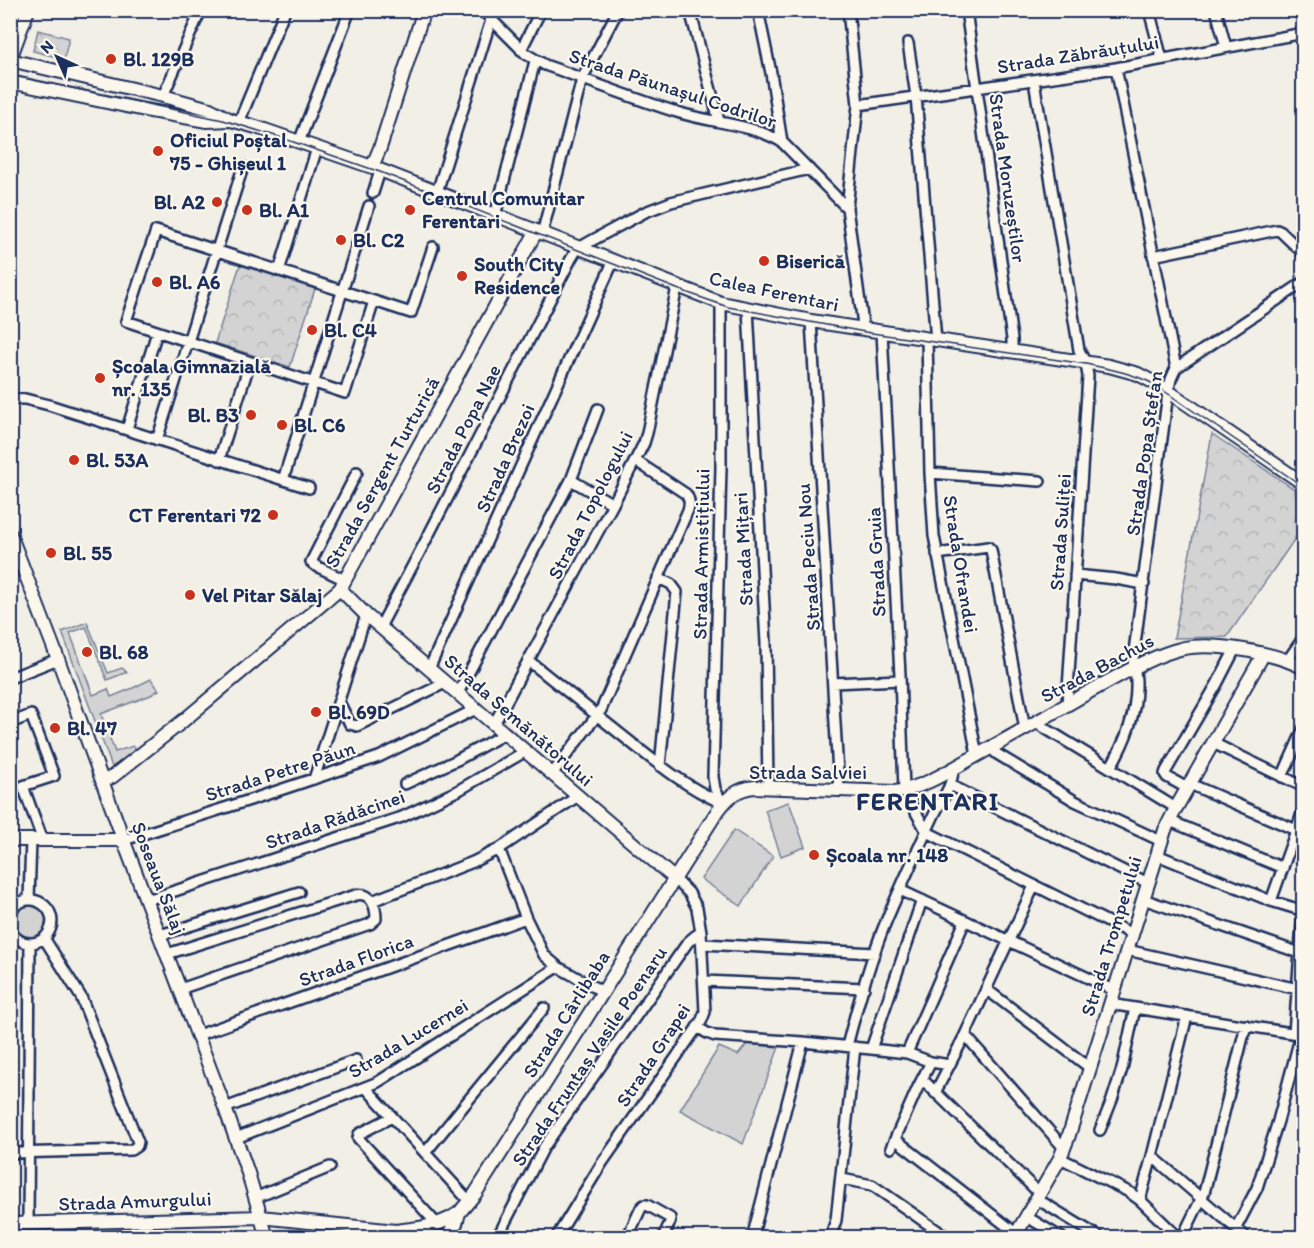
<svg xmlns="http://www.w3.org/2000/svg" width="1314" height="1248" viewBox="0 0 1314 1248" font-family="Itim,sans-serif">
<defs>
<pattern id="park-crowns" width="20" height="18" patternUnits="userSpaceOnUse" patternTransform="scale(1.5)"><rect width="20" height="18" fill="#d2d3d2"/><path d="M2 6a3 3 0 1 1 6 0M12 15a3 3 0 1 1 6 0" fill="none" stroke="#b4b5b7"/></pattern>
</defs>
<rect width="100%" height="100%" fill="#f2efe6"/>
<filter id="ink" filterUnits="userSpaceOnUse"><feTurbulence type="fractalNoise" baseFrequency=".0167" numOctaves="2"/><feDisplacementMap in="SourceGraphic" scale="12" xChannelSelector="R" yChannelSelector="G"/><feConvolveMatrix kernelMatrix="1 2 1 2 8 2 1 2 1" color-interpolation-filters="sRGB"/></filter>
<g filter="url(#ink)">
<path fill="#d2d3d2" stroke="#768198" stroke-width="1.5" d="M87 622 108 673 122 668 127 672 107 680 86 627 70 633 93 695 108 689 111 697 133 688 151 679 159 690 151 695 101 714 115 752 133 746 139 752 112 767 62 632Z
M789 802 805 847 781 856 765 810Z
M734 830 773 856 741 906 701 879Z
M23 903 41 905 49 920 42 937 24 940 12 929C8 914 13 911 23 903Z
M747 1044 779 1047 743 1144 680 1110 719 1047 738 1055Z"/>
<path fill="url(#park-crowns)" stroke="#768198" stroke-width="1.5" d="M38 30 69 38 64 59 33 51Z
M240 265 315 289 290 367 215 343Z
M1212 434 1303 495V527L1227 637 1174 638Z"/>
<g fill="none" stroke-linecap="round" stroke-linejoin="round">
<defs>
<path id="street" d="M482 10 526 54 545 65C590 81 634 99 680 113 714 123 751 124 782 142L847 208
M690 10 719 121
M758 10 771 73 782 142
M848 10 858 105 847 208 862 317 863 329
M966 10 1012 339V351
M1149 10 1162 59
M1216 10 1226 47
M908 43 916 96 936 341
M521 50 541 10
M1034 81 1079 350 1086 364 1088 376 1067 705
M163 96 201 10
M858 105 1116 68 1304 33
M239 122 285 10
M299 142 350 10
M437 192 491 20
M373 193 380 171
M495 216 535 61
M542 234 582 79 618 10
M1153 256 1277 230 1281 232 1304 254
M279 271 317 148
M374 301 345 393 126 321 156 231 411 313 433 247
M721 303V468L713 777 715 789 723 804
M748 309 766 643 768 787
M811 321 839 790
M882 332 900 675 904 791 927 832 1132 934
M927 339 930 473 934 536 977 755
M1176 368 1304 282
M10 399H25L49 405 309 488
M127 429 157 332
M157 440 243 167
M219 460 250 362
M930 473 1040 481
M283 480 369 206
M571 480 613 504
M937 554 988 547 991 550 1025 729
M1075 575 1116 579 1144 584
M658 578 671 584 677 592 660 766
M345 580 316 566 311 562 357 472
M380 627 425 542 571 259 577 249 593 240 645 212 671 202 809 169
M529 661C559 685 589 709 619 733 652 759 683 786 722 803
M1287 661 1304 637
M429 669 613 262
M10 678 58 659
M833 683 900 680
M458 693 571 480 598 409
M339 702 350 724 357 726 445 683
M1037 722 1043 727 1176 808
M10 723 31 715 54 776 23 786 43 841
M494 724 613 504 644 443 647 433 677 287
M1213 743 1304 787
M991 748 997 754 1075 801 1161 841
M1110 768C1125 743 1137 712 1136 682 1136 674 1134 667 1133 659L1168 393 1171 379 1176 368 1116 68
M552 774 601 710 688 510C690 504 690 500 686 494L636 461
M1282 777 1304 728
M314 779 366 615
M405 784 457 760 506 733
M1190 784 1296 830
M950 785 1148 883
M1187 788 1167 777 1165 774 1166 771 1217 684 1235 649
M1170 821 1283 868
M124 840 250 800 379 757 476 709
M499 849 526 918 544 955 558 967 603 992
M1157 855 1271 901 1304 911
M900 890 1114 990
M1143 899 1300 953
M29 900 31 840
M147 900 402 817 459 790 526 751
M372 901 473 862 499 849 578 796
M1271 901 1304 808
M10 912C28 884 65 910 47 935 43 940 36 943 30 943 21 943 15 938 10 931
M160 935 299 892
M702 944 875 953
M1127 950 1298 989
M167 954 356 895C371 892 376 906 376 919L370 924 180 989
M704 981 864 988
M986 989 1090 1068
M1110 1004 1304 1035
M697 1027 707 1033 715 1036 803 1042 871 1049 907 1053 931 1062 950 1065
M1294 1033 1303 911
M198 1035 526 918
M965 1035 1064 1148
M847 1046C858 1003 870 960 887 919 902 884 918 849 934 815 941 800 953 786 953 769
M871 1049 922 900
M907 1053 965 921
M922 1079 1040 1194
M366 1088 470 1202
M935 1093 965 1035 1034 886
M225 1108 356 1060
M392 1117 359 1134 358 1138 437 1224
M1100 1130 1112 1100 1122 1069 1135 1008
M236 1138 378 1082 558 967
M895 1139 1017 1234
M891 1148 918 1087 931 1062
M10 1153 131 1150 137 1146 138 1142 81 997 44 938
M425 1153 544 1008
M1152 1156 1247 1238
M1060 1158 1129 1192 1140 1200 1179 1238
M842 1179 872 1185 948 1238
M255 1198 330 1167
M1037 1199 1101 1238
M1140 1200 1152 1156 1187 1016
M1027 1217 1062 1238
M28 1223 30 943
M1236 1228 1257 1188 1278 1121 1301 1034
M497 1238 544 1147 688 942 695 936 701 932
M556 1238 602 1163 701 1022 705 1012 701 932 697 908 689 893 675 879
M627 1238 641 1208 644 1205H647L670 1218V1222L663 1238
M752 1238 803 1042
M830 1238 836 1220 855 1047
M1182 1238 1204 1193 1246 1025"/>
<path id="secondary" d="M10 59 28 10
M10 60 163 96 210 109 231 120 256 127 372 167 721 303 811 321 1109 366 1138 374 1162 387 1304 484
M10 82 145 110 207 121 230 120
M372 167 380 148 424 10
M10 534 58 659 126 847 225 1108 248 1173 267 1238
M340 589 366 615 675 879
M103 781 112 777 183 721 340 589 536 232
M10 840H124
M10 1224 261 1217 396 1231 419 1228 437 1224 449 1219 459 1213 475 1194 715 815C725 800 736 788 755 787L895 792C923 788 949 771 974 757 1012 736 1051 714 1089 692 1119 676 1150 656 1184 648 1215 642 1276 653 1304 668
M446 1238 456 1224 459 1213
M1014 1238 1060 1158 1068 1138 1165 830 1176 808 1263 655"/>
</defs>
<use href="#street" stroke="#1b2f5e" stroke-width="14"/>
<use href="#secondary" stroke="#1b2f5e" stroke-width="16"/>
<use href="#street" stroke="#fbf7ec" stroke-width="9"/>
<use href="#secondary" stroke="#fbf7ec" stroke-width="12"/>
<path stroke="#1b2f5e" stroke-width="1.5" d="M10 75 223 120 279 137 380 172 677 289 728 307 865 332 1086 364C1110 369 1132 373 1154 384L1304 487"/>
</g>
</g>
<g fill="#c8321e" stroke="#fbf7ec" stroke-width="2">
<circle cx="111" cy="59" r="6"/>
<circle cx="158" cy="151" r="6"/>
<circle cx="217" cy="202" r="6"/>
<circle cx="247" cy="210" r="6"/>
<circle cx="410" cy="210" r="6"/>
<circle cx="341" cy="240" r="6"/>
<circle cx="764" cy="261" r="6"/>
<circle cx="462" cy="276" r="6"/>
<circle cx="157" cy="282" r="6"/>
<circle cx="312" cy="330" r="6"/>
<circle cx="100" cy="378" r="6"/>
<circle cx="251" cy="415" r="6"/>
<circle cx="282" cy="425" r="6"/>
<circle cx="74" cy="460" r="6"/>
<circle cx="273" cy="515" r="6"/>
<circle cx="51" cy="553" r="6"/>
<circle cx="190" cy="595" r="6"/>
<circle cx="87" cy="652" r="6"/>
<circle cx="316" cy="712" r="6"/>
<circle cx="55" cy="728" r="6"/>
<circle cx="814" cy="855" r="6"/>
</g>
<g text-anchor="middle" stroke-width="4.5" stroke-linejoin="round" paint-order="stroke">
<g font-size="20" fill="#1b2f5e" stroke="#fbf7ec">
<text transform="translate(1078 54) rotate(-9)" y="7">Strada Zăbrăuțului</text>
<text transform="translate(673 88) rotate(18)" y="7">Strada Păunașul Codrilor</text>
<text transform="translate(1008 178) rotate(82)" y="7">Strada Moruzeștilor</text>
<text transform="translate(774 291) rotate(12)" y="7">Calea Ferentari</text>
<text transform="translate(463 429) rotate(-63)" y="7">Strada Popa Nae</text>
<text transform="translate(1144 453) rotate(-82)" y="7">Strada Popa Ștefan</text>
<text transform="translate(505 458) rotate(-66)" y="7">Strada Brezoi</text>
<text transform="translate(382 472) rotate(-61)" y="7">Strada Sergent Turturică</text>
<text transform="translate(590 505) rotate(-63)" y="7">Strada Topologului</text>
<text transform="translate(1060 532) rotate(-86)" y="7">Strada Suliței</text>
<text transform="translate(743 549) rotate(-93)" y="7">Strada Mițari</text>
<text transform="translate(701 554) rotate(-89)" y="7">Strada Armistițiului</text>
<text transform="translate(808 557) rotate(-94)" y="7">Strada Peciu Nou</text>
<text transform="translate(876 562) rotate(-93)" y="7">Strada Gruia</text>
<text transform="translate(961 564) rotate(81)" y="7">Strada Ofrandei</text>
<text transform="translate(1097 668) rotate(-28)" y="7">Strada Bachus</text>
<text transform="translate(519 720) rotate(41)" y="7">Strada Semănătorului</text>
<text transform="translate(280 771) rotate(-18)" y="7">Strada Petre Păun</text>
<text x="808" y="779">Strada Salviei</text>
<text transform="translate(335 819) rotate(-19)" y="7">Strada Rădăcinei</text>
<text transform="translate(159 878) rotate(69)" y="7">Șoseaua Sălaj</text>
<text transform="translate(1111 936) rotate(-73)" y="7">Strada Trompetului</text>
<text transform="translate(356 960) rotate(-20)" y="7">Strada Florica</text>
<text transform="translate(566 1014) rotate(-58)" y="7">Strada Cârlibaba</text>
<text transform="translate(408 1038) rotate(-31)" y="7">Strada Lucernei</text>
<text transform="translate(653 1055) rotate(-57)" y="7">Strada Grapei</text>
<text transform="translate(589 1056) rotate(-56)" y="7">Strada Fruntaș Vasile Poenaru</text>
<text transform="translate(135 1201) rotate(-2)" y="7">Strada Amurgului</text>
</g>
<g font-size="20" font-weight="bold" fill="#1b2f5e" stroke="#fbf7ec" text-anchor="start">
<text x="123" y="66">Bl. 129B</text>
<text x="170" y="147">Oficiul Poștal<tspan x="170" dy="23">75 - Ghișeul 1</tspan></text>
<text x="422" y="205">Centrul Comunitar<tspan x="422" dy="23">Ferentari</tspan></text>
<text x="205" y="209" text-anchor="end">Bl. A2</text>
<text x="259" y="217">Bl. A1</text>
<text x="353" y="247">Bl. C2</text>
<text x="776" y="268">Biserică</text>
<text x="474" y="271">South City<tspan x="474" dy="23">Residence</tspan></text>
<text x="169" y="289">Bl. A6</text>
<text x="324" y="337">Bl. C4</text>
<text x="112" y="373">Școala Gimnazială<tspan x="112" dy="23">nr. 135</tspan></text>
<text x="239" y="422" text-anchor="end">Bl. B3</text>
<text x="294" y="432">Bl. C6</text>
<text x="86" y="467">Bl. 53A</text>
<text x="261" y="522" text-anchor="end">CT Ferentari 72</text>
<text x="63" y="560">Bl. 55</text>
<text x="202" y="602">Vel Pitar Sălaj</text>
<text x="99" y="659">Bl. 68</text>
<text x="328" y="719">Bl. 69D</text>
<text x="67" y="735">Bl. 47</text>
<text x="826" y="862">Școala nr. 148</text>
</g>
<g font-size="26" font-weight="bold" letter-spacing="1.5" fill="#1b2f5e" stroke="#fbf7ec">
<text x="928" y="810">FERENTARI</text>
</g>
</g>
<rect width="1314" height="1248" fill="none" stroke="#fbf7ec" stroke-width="36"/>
<rect x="18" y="18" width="1278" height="1212" fill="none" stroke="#1b2f5e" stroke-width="2" filter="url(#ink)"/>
<g transform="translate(57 57) rotate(315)" stroke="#fbf7ec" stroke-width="4.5" paint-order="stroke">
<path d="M0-4.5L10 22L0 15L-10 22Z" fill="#1b2f5e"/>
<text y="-9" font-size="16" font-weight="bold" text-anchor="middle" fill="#1b2f5e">N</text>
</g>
</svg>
